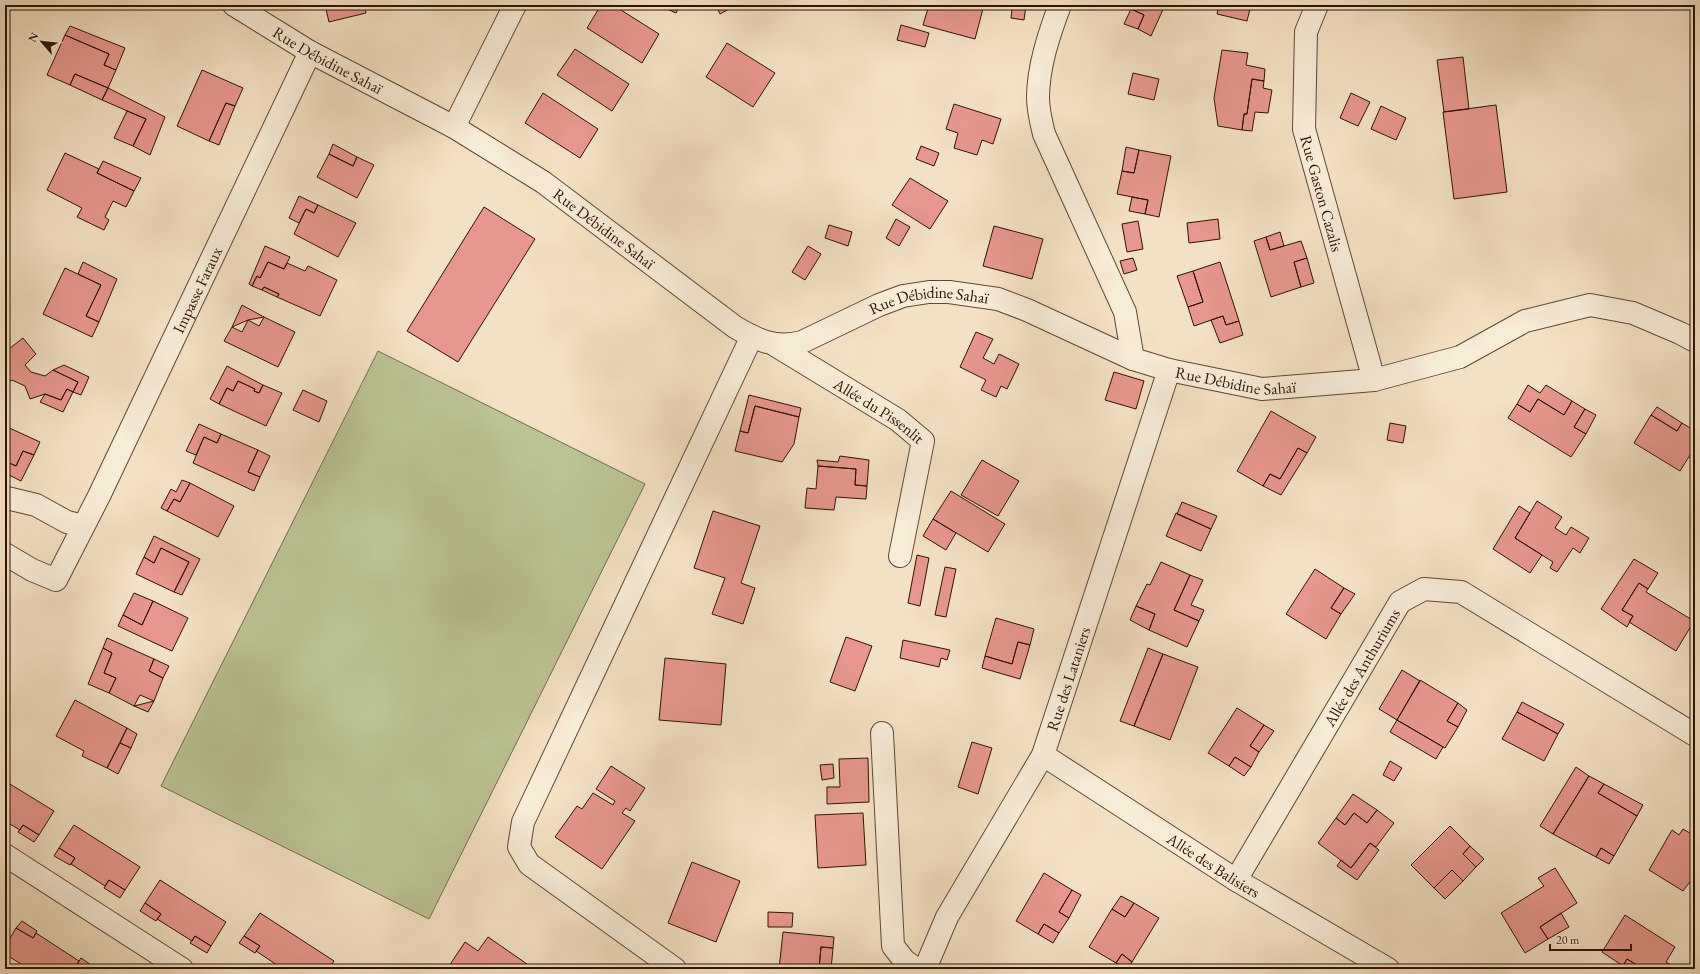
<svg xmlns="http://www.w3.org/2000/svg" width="1700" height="974" viewBox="0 0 1700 974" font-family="'EB Garamond',serif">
<rect width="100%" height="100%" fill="#f3e1c3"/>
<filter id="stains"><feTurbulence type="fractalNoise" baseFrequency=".005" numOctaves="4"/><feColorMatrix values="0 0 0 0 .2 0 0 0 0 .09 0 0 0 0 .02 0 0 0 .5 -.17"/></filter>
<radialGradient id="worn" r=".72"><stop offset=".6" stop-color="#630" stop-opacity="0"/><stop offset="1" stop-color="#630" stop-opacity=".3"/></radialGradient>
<path fill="#bbc394" stroke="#756a4a" d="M378 351 645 484 429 919 161 786Z"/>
<path fill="#e7978d" stroke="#2f1200" d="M325 5H365L366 13 329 22Z
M601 5H613L659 34 642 63 587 28Z
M658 5H680L676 13Z
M718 5H729L731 8 720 14 716 6Z
M929 5H984L975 39 923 25Z
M1004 5H1026L1024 20 1011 18 1012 9 1003 8Z
M1123 5H1165L1151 36 1138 29 1144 15Z
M1219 5H1251L1247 21 1217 14Z
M1131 9 1144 15 1138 29 1124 24Z
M901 25 929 33 925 47 897 40Z
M70 26 125 48 116 70 104 65 109 54 65 35Z
M65 35 109 54 104 65 116 70 108 88 75 74 70 85 47 75Z
M727 43 775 73 753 107 706 77Z
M575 49 629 84 612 111 557 75Z
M1222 50 1248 53 1246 65 1265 69 1264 81 1252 79 1247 114H1244L1242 130 1218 126 1214 98Z
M1463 57 1469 109 1444 112 1437 60Z
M202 70 243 88 235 106 226 103 209 141 177 126Z
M1133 73 1159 79 1154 100 1128 94Z
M75 74 108 88 102 100 70 85Z
M1252 79 1264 81 1263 88 1272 90 1268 113 1255 112 1252 131 1242 130 1244 114H1247Z
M108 88 165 117 150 155 133 146 146 119 102 100Z
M543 93 598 129 580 158 525 123Z
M1351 93 1370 102 1358 126 1340 118Z
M226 103 235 106 219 145 209 141Z
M954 104 1001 119 993 144 982 140 977 155 954 148 958 133 946 129Z
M1496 105 1507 192 1454 199 1443 112Z
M1381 106 1406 118 1396 140 1371 129Z
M127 111 146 119 133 146 114 138Z
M333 144 357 157 353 166 329 154Z
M921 146 939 153 934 166 916 159Z
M1126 147 1139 150 1134 173 1122 171Z
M1139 150 1171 156 1159 217 1145 214 1148 200 1117 194 1122 171 1134 173Z
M65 153 99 169 97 173 134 191 126 207 113 201 105 217 109 220 104 230 77 217 82 208 47 190Z
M329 154 353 166 357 157 374 165 357 198 317 177Z
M103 161 141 178 134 191 97 173Z
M910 178 948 201 930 229 892 205Z
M299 196 318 205 314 213 306 209 299 223 289 218Z
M1132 197 1148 200 1145 214 1129 211Z
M318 205 356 223 338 257 294 234 306 209 314 213Z
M484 207 535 239 458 362 407 331Z
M896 219 910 227 899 246 886 238Z
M1218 219 1220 239 1189 243 1187 223Z
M1138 221 1143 249 1127 252 1122 224Z
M829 225 852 232 848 246 825 238Z
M994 226 1043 239 1032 279 983 266Z
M1280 232 1284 246 1270 250 1266 237Z
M1266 237 1270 250 1301 241 1307 258 1294 262 1301 287 1271 297 1254 241Z
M265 246 290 257 284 269 268 262 260 278 257 276 252 286 249 284Z
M808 246 821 254 805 280 792 272Z
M1133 258 1137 270 1124 274 1120 261Z
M1307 258 1314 283 1301 287 1294 262Z
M83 262 117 279 99 322 86 316 101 285 78 274Z
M268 262 284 269 287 263 305 271 308 266 337 280 320 316 277 297 279 294 264 287 262 290 252 286 257 276 260 278Z
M1220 262 1239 321 1226 325 1223 316 1194 326 1188 307 1203 302 1193 271Z
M65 268 101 285 86 316 99 322 92 337 43 314Z
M1193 271 1203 302 1188 307 1177 276Z
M264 287 279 294 277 297 262 290Z
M242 305 264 317 248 320 232 327Z
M1223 316 1226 325 1239 321 1243 335 1220 343 1211 320Z
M264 317 295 332 278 367 224 341 232 327 242 332 248 320 259 326Z
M976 332 993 339 983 358 994 364 999 354 1019 364 1007 389 1001 386 996 397 981 390 986 380 960 367Z
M23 338 36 354 25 365 31 372 45 376 53 370 78 382 73 392 67 389 61 400 45 394 30 399 25 386 12 380 5 385V352Z
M64 365 89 377 81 395 73 392 78 382 53 370Z
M227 366 263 385 259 393 254 391 255 389 238 381 233 391 227 388 219 404 210 399Z
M1114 372 1144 381 1136 409 1105 400Z
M238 381 255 389 254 391 259 393 263 385 282 393 266 426 219 404 227 388 233 391Z
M1528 385 1540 393 1546 385 1572 401 1564 415 1538 399 1530 412 1517 404Z
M67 389 73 392 63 412 40 402 45 394 61 400Z
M303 390 327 401 319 422 293 410Z
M749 395 801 408 799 417 755 406 748 433 740 431Z
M1538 399 1564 415 1572 401 1585 409 1574 427 1586 434 1571 457 1508 418 1517 404 1530 412Z
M755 406 799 417 794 444 782 462 735 451 740 431 748 433Z
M1657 407 1682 423 1677 431 1651 415Z
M1585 409 1596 415 1586 434 1574 427Z
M1271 411 1316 437 1307 453 1298 448 1280 479 1270 474 1263 486 1237 471Z
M1651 415 1677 431 1682 423 1695 431V447L1680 471 1634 443Z
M1390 423 1406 426 1403 443 1387 440Z
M199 424 221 434 217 443 204 437 196 455 186 451Z
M5 426 40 442 34 455 23 451 16 466 5 461Z
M221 434 258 450 248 472 260 477 254 491 193 463 204 437 217 443Z
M1298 448 1307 453 1281 495 1263 486 1270 474 1280 479Z
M258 450 270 456 260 477 248 472Z
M23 451 34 455 21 481 5 473V461L16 466Z
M840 456 869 460 867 486 855 485 856 469 818 466 817 460 838 462Z
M982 460 1019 481 998 516 961 495Z
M818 466 856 469 855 485 867 486 866 499 836 497 834 510 805 508 807 488 816 489Z
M182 480 190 483 180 502 174 499 167 511 161 508 171 489 176 492Z
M190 483 234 506 218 537 167 511 174 499 180 502Z
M951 491 1005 524 988 552 933 519Z
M1537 501 1562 517 1555 528 1566 535 1571 527 1589 538 1580 553 1573 548 1557 572 1550 568 1553 562 1515 538Z
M1182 502 1217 516 1211 529 1177 514Z
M1519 506 1530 513 1515 538 1542 555 1530 573 1493 549Z
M713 511 760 526 741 583 755 588 743 624 712 614 725 578 694 568Z
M1176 513 1211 529 1201 551 1166 536Z
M933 519 956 533 946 550 923 536Z
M154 536 200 559 182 595 174 592 189 562 161 548 154 563 144 557Z
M161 548 189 562 174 592 136 574 144 557 154 563Z
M917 555 929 558 920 606 908 603Z
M1634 559 1658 573 1648 589 1639 583 1622 610 1633 616 1627 627 1601 609Z
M1161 562 1190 575 1174 610 1199 621 1187 647 1149 630 1155 614 1136 606 1147 584 1150 585Z
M945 567 956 569 946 617 935 615Z
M1315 569 1344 588 1331 608 1341 614 1326 639 1286 614Z
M1190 575 1203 580 1191 605 1204 610 1199 621 1174 610Z
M1639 583 1648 589 1646 592 1694 621 1676 651 1629 622 1633 616 1622 610Z
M1344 588 1355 594 1341 614 1331 608Z
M134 593 153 601 142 625 123 615Z
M153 601 188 618 172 651 118 626 123 615 142 625Z
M1136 606 1155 614 1149 630 1130 620Z
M996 618 1034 629 1030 645 1018 642 1012 664 985 656Z
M846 637 872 646 855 691 830 682Z
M107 638 154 659 149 671 163 678 154 701 140 695 134 706 109 693 116 678 104 673 112 653 103 648Z
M903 640 950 650 947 660 941 658 939 667 900 658Z
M1018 642 1030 645 1020 679 982 668 985 656 1012 664Z
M103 648 112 653 104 673 116 678 109 693 88 684Z
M1148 648 1163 654 1134 726 1120 721Z
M1163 654 1198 667 1170 740 1134 726Z
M665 658 726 664 721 725 659 720Z
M154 659 169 666 163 678 149 671Z
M1402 670 1420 681 1397 720 1379 709Z
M1420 680 1458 703 1447 721 1458 727 1445 748 1397 720Z
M75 700 127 728 107 768 82 756 84 751 56 736Z
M154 701 148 712 134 706Z
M1522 702 1564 724 1558 734 1517 712Z
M1458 703 1467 710 1458 727 1447 721Z
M1237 708 1264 725 1250 746 1259 752 1251 767 1235 757 1229 766 1208 753Z
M1517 712 1558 734 1544 761 1502 739Z
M1397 720 1443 747 1436 759 1390 732Z
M1264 725 1274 731 1259 752 1250 746Z
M127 728 137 734 131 748 120 743Z
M972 742 992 748 978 794 958 787Z
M120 743 131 748 118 774 107 768Z
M1235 757 1251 767 1244 776 1229 766Z
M868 758 869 802 827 804V787H840L839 759Z
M1390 761 1402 768 1394 781 1383 775Z
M833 764 834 778 822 780 820 765Z
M611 766 645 788 630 811 626 808 622 813 635 821 602 869 555 837 577 806 582 809 593 793 613 805 615 801 596 789Z
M1576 767 1589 776 1553 834 1540 826Z
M1589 776 1604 784 1598 793 1637 816 1614 856 1601 848 1596 857 1553 834Z
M5 781 54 811 39 835 23 825 20 830 5 821Z
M1604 784 1643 805 1637 816 1598 793Z
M1353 794 1377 810 1367 823 1354 813 1345 825 1336 818Z
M1377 810 1394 823 1376 847 1370 843 1351 868 1318 843 1336 818 1345 825 1354 813 1367 823Z
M863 813 866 865 818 868 815 815Z
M23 825 39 835 34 842 18 832Z
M74 825 140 867 125 890 109 880 105 886 71 864 75 858 59 848Z
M1450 826 1470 846 1463 854 1476 867 1463 881 1452 870 1434 888 1411 865Z
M1683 829 1695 836V875L1683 891 1649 870 1672 830 1679 835Z
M1370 843 1379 850 1357 880 1337 866 1341 860 1351 868Z
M1470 846 1484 859 1476 867 1463 854Z
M59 848 75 858 70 865 54 856Z
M1601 848 1614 856 1609 864 1596 857Z
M692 862 740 881 716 942 668 923Z
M1555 868 1577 903 1540 927 1548 939 1525 953 1501 913 1544 886 1538 878Z
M1452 870 1463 881 1445 899 1434 888Z
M1044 873 1072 890 1059 912 1069 918 1059 933 1044 924 1038 934 1016 921Z
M109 880 125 890 120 898 104 888Z
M160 880 226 922 211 946 195 936 192 941 157 919 161 914 145 903Z
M1072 890 1081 895 1069 918 1059 912Z
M1121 896 1134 903 1125 917 1112 909Z
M145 903 161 914 156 921 140 911Z
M1134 903 1159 918 1132 962 1122 954 1116 963 1089 947 1112 909 1125 917Z
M768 912 793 913 792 927H768Z
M260 913 334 961 329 969H283L256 951 260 946 244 936Z
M1561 913 1569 927 1548 939 1540 927Z
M1625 915 1675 947 1666 962 1677 969H1643L1627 959 1623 966 1602 952Z
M22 921 37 931 33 938 16 928Z
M1044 924 1059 933 1053 943 1038 934Z
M16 928 33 938 36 933 79 961 76 966 80 969H29L5 954V947Z
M783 932 834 937 833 948 821 947 819 969H779Z
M195 936 211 946 207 953 190 943Z
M244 936 260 946 255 953 239 943Z
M488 937 527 964 524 969H447L465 942 478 951Z
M821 947 833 948 831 969H819Z
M1122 954 1132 962 1128 969 1116 963Z
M81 958 97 969H80L76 966Z
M1627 959 1643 969H1621Z"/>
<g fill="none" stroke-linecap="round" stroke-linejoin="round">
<defs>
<g id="minor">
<path id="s1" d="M234 5 310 52 454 127 543 182 735 327C757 340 775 349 802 342L879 305 903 296 929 292H949L998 299 1027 310 1133 359 1169 370 1262 389 1374 380 1460 357 1525 321 1590 305 1633 313 1680 333 1695 341"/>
<path d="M1060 5C1049 34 1038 67 1038 98 1038 110 1041 122 1044 134L1125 312 1133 359"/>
<path id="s2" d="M1317 5 1306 32 1304 129 1374 380"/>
<path d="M454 127 515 5"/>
<path id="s3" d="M775 345 898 420 923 441 900 556"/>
<path d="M5 499 7 498 36 505 67 522 83 526"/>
<path id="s4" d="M5 554 32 570 56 580 99 496 310 52"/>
<path d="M882 733 893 946 904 960 916 969"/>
<path id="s5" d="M1043 755 1236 880 1388 969"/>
<path d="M5 855 182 969"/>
<path id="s6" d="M1236 880 1400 602 1424 589 1461 592 1695 735"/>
<path d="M675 969 529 864 519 847 523 822 752 336"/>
<path id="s7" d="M925 969 947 917 1043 755 1169 370"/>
</g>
</defs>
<use href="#minor" stroke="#604631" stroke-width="24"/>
<use href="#minor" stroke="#f7ecd8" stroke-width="22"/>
</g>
<g text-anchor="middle" stroke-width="3" stroke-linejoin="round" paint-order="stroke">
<g font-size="16" fill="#2f1200" stroke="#f7ecd8">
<text dy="6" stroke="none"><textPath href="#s1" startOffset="109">Rue Débidine Sahaï</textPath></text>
<text dy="6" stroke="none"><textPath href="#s2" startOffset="193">Rue Gaston Cazalis</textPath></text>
<text dy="6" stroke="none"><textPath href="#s1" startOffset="433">Rue Débidine Sahaï</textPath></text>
<text dy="6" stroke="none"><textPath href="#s4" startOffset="380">Impasse Faraux</textPath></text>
<text dy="6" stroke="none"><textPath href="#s1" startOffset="804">Rue Débidine Sahaï</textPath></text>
<text dy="6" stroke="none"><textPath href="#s1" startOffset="1128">Rue Débidine Sahaï</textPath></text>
<text dy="6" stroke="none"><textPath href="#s3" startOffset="123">Allée du Pissenlit</textPath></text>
<text dy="6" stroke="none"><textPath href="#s6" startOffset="247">Allée des Anthuriums</textPath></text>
<text dy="6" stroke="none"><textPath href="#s7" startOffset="325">Rue des Lataniers</textPath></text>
<text dy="6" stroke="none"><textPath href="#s5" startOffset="203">Allée des Balisiers</textPath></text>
</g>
</g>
<rect width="1700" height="974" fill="none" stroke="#f3e1c3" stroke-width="20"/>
<rect x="6" y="6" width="1688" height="962" fill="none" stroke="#2f1200" stroke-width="2"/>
<rect x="10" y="10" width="1680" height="954" fill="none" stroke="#2f1200"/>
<g transform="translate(42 42) rotate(298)" stroke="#f7ecd8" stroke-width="3" paint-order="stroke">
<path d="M0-3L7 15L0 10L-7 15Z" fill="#2f1200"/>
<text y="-6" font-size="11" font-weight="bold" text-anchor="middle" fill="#2f1200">N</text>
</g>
<path d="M1550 944v6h81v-6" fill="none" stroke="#2f1200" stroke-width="2"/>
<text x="1556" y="944" font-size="12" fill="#2f1200" stroke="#f7ecd8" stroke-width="3" paint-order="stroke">20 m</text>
<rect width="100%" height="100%" filter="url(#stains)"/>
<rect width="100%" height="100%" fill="url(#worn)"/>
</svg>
